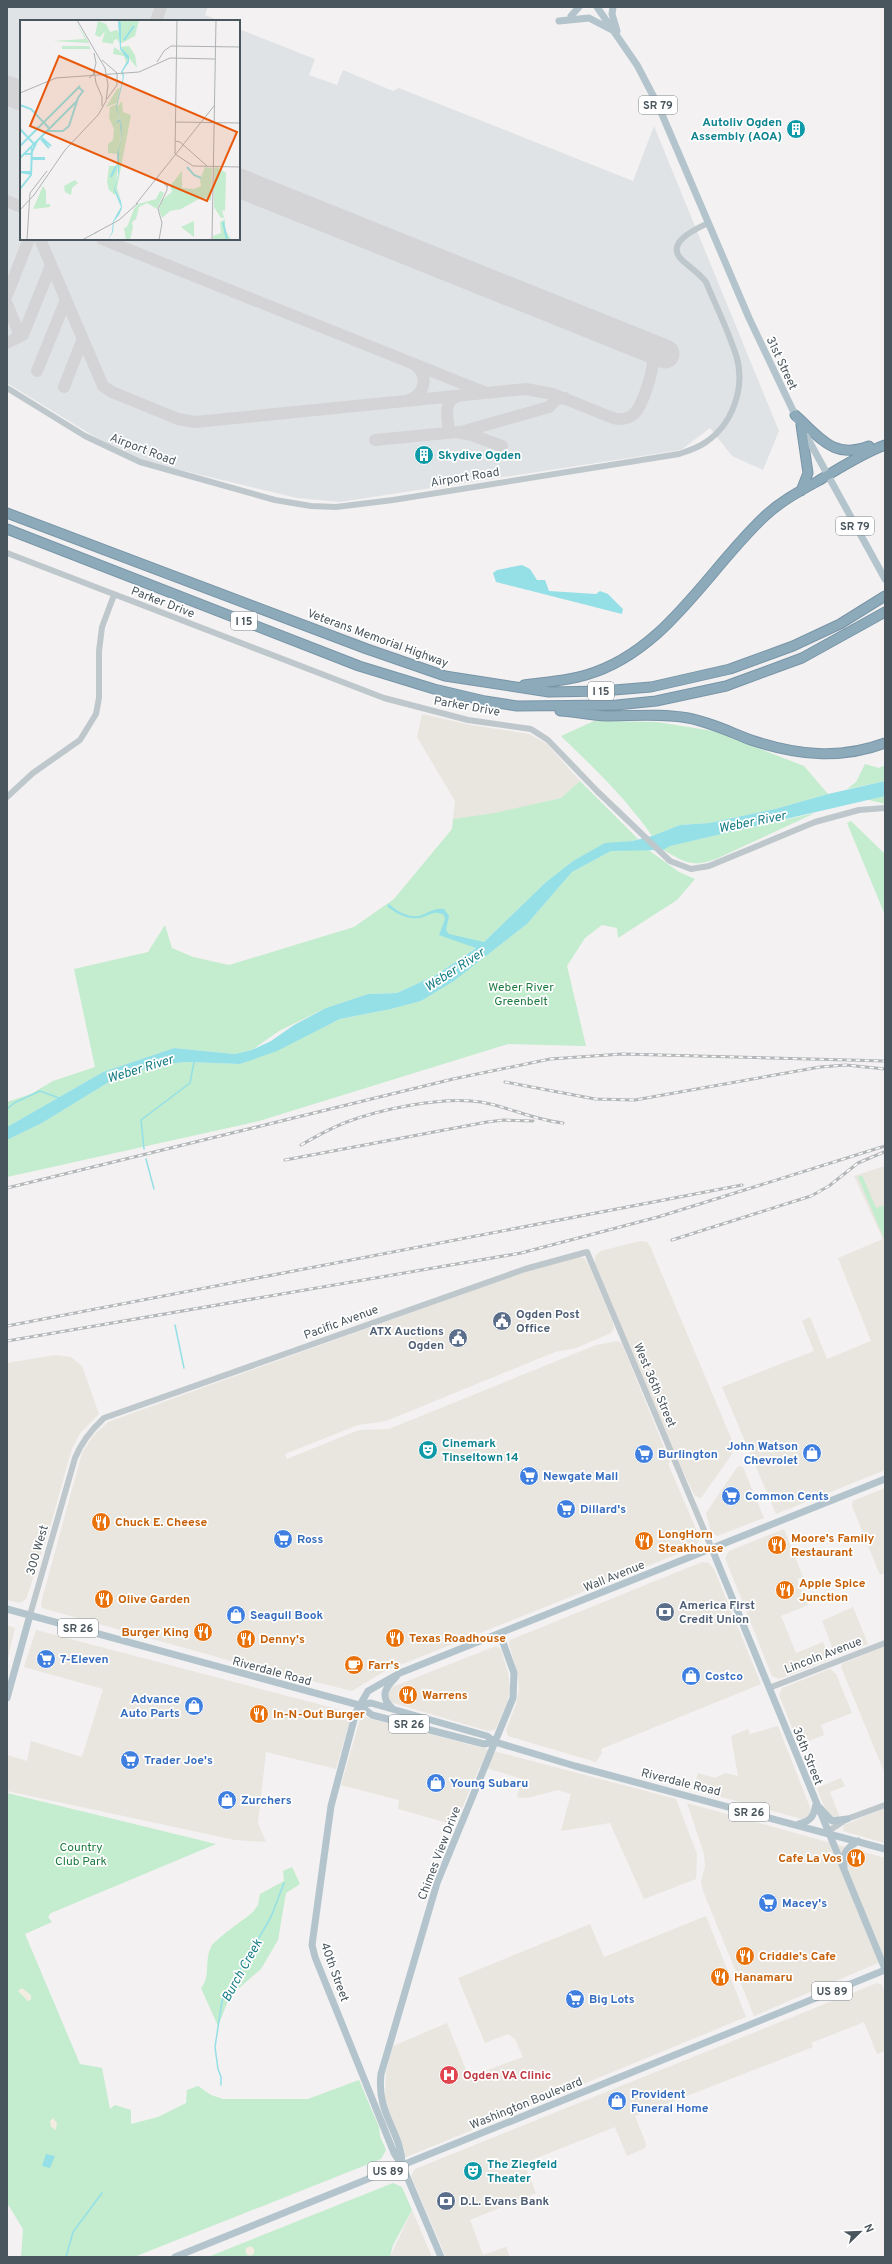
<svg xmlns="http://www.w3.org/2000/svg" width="892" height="2264" viewBox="0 0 892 2264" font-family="Overpass,sans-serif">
<rect width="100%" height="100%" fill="#f3f1f1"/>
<path fill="#e9e5df" d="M422 714 471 725 529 734 547 744 580 781 561 798 495 814 453 819 455 801 417 737Z
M885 1166V1470L776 1514 722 1387 814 1351 802 1321 810 1317 827 1359 871 1341 838 1258 883 1239 854 1176Z
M640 1241 647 1242 650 1246 734 1445 732 1454 701 1498 695 1496 673 1451 595 1264V1256L601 1251Z
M577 1257 584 1258 588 1263 613 1323 614 1328 611 1333 576 1348 555 1352 386 1421 358 1425 285 1454 287 1459 359 1430 389 1429 596 1345 618 1341 622 1344 670 1462 668 1464 700 1538 695 1547 385 1671 352 1691 242 1664 42 1608 41 1603 82 1453 93 1436 108 1422 532 1269Z
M55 1355 71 1357 82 1366 99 1414 81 1432 72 1448 49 1531 26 1599 20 1603 7 1600V1363Z
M738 1466 743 1467 764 1518 717 1536 711 1532 706 1513Z
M885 1488V1573L880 1575 852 1506 853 1501Z
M784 1529 803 1577 797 1579 808 1605 781 1616 796 1653 823 1642 829 1657 828 1660 779 1679 772 1676 725 1558 729 1551Z
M702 1562 709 1563 714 1569 761 1684 601 1749 602 1753 596 1762 508 1736 506 1730 516 1705 519 1689 518 1675 509 1644 510 1640Z
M853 1607 868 1644 839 1655 835 1654 822 1621Z
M7 1625 15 1628 7 1662Z
M36 1630 352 1713 336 1769 266 1752 258 1823 266 1842 235 1840 7 1791V1755L27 1761 31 1741 82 1757 103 1689 24 1667Z
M496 1646 501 1649 508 1673 510 1687 507 1704 495 1730 488 1731 390 1702 386 1694 392 1687Z
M885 1646V1774L841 1667 842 1664Z
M830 1669 836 1674 852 1713 821 1725 824 1735 799 1745 779 1695 782 1688Z
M361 1716 676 1799 697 1854 696 1879 644 1899 610 1823 561 1831 571 1794 558 1790 527 1798 517 1797 522 1779 480 1766 455 1825 398 1809 399 1800 341 1785Z
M778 1726 811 1810V1813L805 1820 693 1789 698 1773 715 1778 726 1773 738 1776 731 1736 748 1729 750 1734Z
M841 1778 845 1786 830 1792 840 1818 835 1820 827 1814 817 1788Z
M687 1803 885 1858V1960L754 2016 703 1891 701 1882 705 1867 704 1854Z
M885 1808V1843L843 1831 844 1825Z
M706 1916 746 2017 404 2158 385 2099 386 2072 393 2046 447 2023 469 2077 523 2057 515 2039 508 2034 485 2043 458 1978 590 1924 604 1957Z
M877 1983 882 1985 885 1993V2051L877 2054 864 2022 811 2043 813 2047 635 2116 646 2144 645 2148 627 2156 615 2127 524 2163 536 2193 470 2220 483 2255 506 2247 510 2257H446L411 2176 415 2169Z
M412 2210 432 2257H390Z"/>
<path fill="#e0e3e5" d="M7 7H208L205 15 220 21H21V239H239V29L315 59 309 75 337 85 343 70 393 91 399 88 633 181 654 126 779 431 763 470 732 456 710 428 681 450 340 502 297 498 139 460 105 443 7 383Z"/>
<path fill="#c4ecce" d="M594 721 657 722 713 731 804 766 828 794 775 809 709 823 680 825 652 836C627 799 593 767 561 736Z
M865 764 879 768 885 765V781L847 789 856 782Z
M580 781 638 839 632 841 605 844 573 861 546 882 484 942 436 975 397 993 368 994 326 1008 279 1031 252 1050 235 1054 174 1048 103 1072 7 1127V1102L31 1094 53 1081 95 1067 74 969 148 952 165 925 172 948 193 957 229 965 354 927 394 899 452 829 453 819 495 813 561 798Z
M885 796V804L865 799Z
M815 813 716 859C690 868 686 862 663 850L669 846Z
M851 821 885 854V915L847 823Z
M647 849 679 872 695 879 677 900 618 938 617 928 602 925 585 938 567 966 586 1046 508 1044 259 1121 7 1177V1140L42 1123 109 1082 156 1065 186 1062 240 1064 292 1043 340 1019 391 1009 421 1001 454 981 527 924 572 872 611 851Z
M862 1175 876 1208 885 1205V1241L858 1177Z
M7 1793 216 1844 51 1913 48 1917 52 1922 25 1934 80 2064 102 2068 110 2109 115 2105 131 2110V2124L158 2117 186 2103 187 2090 198 2086 211 2095 223 2099H308L359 2080 379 2127 380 2136 386 2150 381 2159 134 2257H21L23 2229 7 2203Z
M292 1867 300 1884 286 1893 278 1940 261 1969 230 1996 218 2026 201 1988C211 1977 204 1961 211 1947 214 1940 245 1919 253 1912L258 1905 260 1894 284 1881 283 1871Z
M393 2183 402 2187 412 2210 393 2245 390 2257H208Z"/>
<path fill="#f2ece3" d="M22 1988 31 1995V2000L28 2001 18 1991Z
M53 2118 57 2123 56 2130 51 2127 50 2121Z
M245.5 2251a4.5 4.5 0 1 1 9 0a4.5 4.5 0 1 1-9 0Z"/>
<path fill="#94e0e6" d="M522 565 530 569 537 580H545L549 591 596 594 600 591 608 594 623 609 622 614 496 582 493 573 497 570Z
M885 781V796L670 846 663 850 611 851 572 872 527 924 454 981 421 1001 391 1009 340 1019 277 1051 240 1064 186 1062 156 1065 109 1082 42 1123 7 1140V1127L103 1072 174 1048 235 1054 252 1050 271 1041 294 1025 326 1008 368 994 397 993 436 975 476 948 439 935 445 919 444 915C435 910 432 914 423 917 410 921 396 914 387 906L389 904C397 912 411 919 422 915 430 912 435 908 444 909L449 916 446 930 449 934 484 942 546 882 573 861 605 843 632 841 652 836 680 825 709 823 775 809 828 794Z
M46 2154 55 2156 50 2168 42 2166Z"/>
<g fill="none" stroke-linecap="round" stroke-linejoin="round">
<path stroke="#94e0e6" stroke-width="1.5" d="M7 1109 14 1103 40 1091 59 1098
M144 1149 141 1120 190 1083 194 1062
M146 1159 154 1189
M175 1325 184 1368
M221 2085V2077L218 2069 215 2047 222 2001 271 1917 284 1883
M66 2257 73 2232 102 2193"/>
<path stroke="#d4d4d6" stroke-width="12" d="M156 21 161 7
M7 201 21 207
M40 239 103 386 112 392 178 419 195 422 526 389 553 394 613 418C620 420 628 419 634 414 643 405 656 366 652 354L641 344
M102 239 484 392
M7 295 29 239
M7 304 19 333 15 339
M7 343 23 335 50 268V263
M37 371 65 302V298
M64 387 82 341V337
M408 400C426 395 429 374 414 364
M449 432C448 419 442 401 458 396
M461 432 549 407 557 399 565 398
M375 440 457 432 472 435 502 446"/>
<path stroke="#d4d4d6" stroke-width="29" d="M7 90 21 96
M239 183 665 354"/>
<defs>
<path id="highway" d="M795 415C820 437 833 460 869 446
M801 425 808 473 801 491
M7 513 367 649 445 676 549 692 602 691 651 687 730 669 793 646 840 624 885 596
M7 529 359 666 434 689 485 701 517 706 617 705 656 701 726 686 802 658 885 612
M524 685C545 682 566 681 586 675 666 652 708 569 765 516 781 501 800 491 818 481 840 468 861 454 885 445
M560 711C575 712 591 715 606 716 633 716 661 713 688 718 710 722 730 732 751 740 796 755 840 760 885 743"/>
</defs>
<use href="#highway" stroke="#7895a7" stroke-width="11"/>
<path stroke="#bec7cc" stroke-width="6" d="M7 388 85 436 140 462 275 500 311 506 336 507 393 500 679 454C688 451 698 448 706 442 733 424 746 386 736 355 728 330 716 306 706 282 699 273 691 268 683 261 663 243 696 229 708 223
M7 553 384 698 468 720 531 729 548 740 597 791 670 861 691 869 709 866 815 822 859 810 885 808
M7 797 33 773 80 740 96 714 99 698V651L102 627 114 595
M30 1615 75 1458C82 1441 91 1430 104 1418L525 1269 587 1252 712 1549
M769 1688 885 1643
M827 1832 847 1819 885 1805"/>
<path stroke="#b3c4cd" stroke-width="7" d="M597 7 637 65 658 105 749 318 797 419
M613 7 612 14 617 31
M571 16 579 7
M559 21 589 18 614 31
M803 430 885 579
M712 1549 885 1969
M7 1609 359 1705 372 1715 484 1744 495 1742
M7 1698 30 1615
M359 1705 371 1703 487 1736 495 1742 575 1766 885 1849
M392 1708C379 1696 386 1687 396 1677
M820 1808 832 1821 847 1819
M799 1824C811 1821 814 1816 816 1804
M844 1867C842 1853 847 1848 858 1841
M402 2165C402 2132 376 2114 381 2074L437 1883 513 1698 514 1673 500 1634
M175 2257 885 1970
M441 2257 402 2165 394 2153 315 1957 312 1945 331 1806 356 1712 368 1691 400 1673 885 1479"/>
<use href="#highway" stroke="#8daabb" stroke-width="9"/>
<defs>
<path id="rail" d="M505 1082 595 1099 635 1100 820 1067 846 1065 885 1069
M301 1145C315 1137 329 1129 344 1123 380 1109 443 1096 481 1102 509 1107 534 1120 563 1123
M285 1160 487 1122 504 1120 533 1121
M7 1188 453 1079 550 1059 622 1054 885 1061
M672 1240 811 1196 829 1186 858 1163 884 1152
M7 1326 742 1185
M7 1341 521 1253 658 1217 885 1146"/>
</defs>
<use href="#rail" stroke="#b4b7ba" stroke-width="3"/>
<use href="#rail" stroke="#fff" stroke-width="1.5" stroke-dasharray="4.5" stroke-linecap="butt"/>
</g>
<defs>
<symbol id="building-disc" viewBox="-11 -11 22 22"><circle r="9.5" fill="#0f9aa8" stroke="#fff"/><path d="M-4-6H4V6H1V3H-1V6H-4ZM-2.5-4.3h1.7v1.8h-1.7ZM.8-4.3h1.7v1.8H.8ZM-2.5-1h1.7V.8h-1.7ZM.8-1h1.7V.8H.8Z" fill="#fff"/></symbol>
<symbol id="civic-disc" viewBox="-11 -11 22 22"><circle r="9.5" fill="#5c6f8a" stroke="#fff"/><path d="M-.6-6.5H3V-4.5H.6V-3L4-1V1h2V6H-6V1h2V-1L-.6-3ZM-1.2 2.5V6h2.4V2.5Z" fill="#fff"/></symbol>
<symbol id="theatre-disc" viewBox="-11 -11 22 22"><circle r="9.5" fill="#0f9aa8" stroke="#fff"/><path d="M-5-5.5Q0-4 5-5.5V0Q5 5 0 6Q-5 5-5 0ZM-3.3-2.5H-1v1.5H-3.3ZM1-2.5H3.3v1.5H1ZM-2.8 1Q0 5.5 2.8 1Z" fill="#fff"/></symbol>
<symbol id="shop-disc" viewBox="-11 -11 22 22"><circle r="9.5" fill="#3f7fe0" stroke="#fff"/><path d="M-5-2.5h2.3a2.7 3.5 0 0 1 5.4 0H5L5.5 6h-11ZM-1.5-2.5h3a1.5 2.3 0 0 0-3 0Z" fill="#fff"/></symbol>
<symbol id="supermarket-disc" viewBox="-11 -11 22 22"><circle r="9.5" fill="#3f7fe0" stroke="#fff"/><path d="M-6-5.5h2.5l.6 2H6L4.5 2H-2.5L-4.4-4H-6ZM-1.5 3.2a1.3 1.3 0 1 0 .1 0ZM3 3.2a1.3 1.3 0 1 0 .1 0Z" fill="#fff"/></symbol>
<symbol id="restaurant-disc" viewBox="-11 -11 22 22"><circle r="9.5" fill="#e8710a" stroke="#fff"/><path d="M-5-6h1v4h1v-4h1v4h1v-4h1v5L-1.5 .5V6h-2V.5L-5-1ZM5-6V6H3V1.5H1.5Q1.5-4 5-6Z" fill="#fff"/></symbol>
<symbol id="bank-disc" viewBox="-11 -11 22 22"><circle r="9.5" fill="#5c6f8a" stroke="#fff"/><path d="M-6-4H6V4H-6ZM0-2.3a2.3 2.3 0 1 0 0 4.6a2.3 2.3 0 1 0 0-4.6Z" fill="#fff"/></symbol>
<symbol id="cafe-disc" viewBox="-11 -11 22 22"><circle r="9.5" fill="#e8710a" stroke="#fff"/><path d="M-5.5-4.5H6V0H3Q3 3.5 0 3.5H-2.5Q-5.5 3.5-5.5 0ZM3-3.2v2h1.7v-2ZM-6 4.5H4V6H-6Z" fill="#fff"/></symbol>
<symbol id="hospital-disc" viewBox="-11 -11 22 22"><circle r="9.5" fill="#e0444e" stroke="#fff"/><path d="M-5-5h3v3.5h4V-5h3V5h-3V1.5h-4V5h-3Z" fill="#fff"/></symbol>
</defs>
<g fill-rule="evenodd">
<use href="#building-disc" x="785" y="118" width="22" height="22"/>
<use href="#building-disc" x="413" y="444" width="22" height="22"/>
<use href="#civic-disc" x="491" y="1310" width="22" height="22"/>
<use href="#civic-disc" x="447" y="1327" width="22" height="22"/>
<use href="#theatre-disc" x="417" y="1439" width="22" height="22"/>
<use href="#shop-disc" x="801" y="1442" width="22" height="22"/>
<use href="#supermarket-disc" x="633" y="1443" width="22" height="22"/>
<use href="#supermarket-disc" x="518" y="1465" width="22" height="22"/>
<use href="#supermarket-disc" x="720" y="1485" width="22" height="22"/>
<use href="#supermarket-disc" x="555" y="1498" width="22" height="22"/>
<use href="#restaurant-disc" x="90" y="1511" width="22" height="22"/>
<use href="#supermarket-disc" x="272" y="1528" width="22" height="22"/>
<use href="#restaurant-disc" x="633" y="1530" width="22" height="22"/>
<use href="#restaurant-disc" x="766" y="1534" width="22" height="22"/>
<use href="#restaurant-disc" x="774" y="1579" width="22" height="22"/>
<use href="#restaurant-disc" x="93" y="1588" width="22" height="22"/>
<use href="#bank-disc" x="654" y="1601" width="22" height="22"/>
<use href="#shop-disc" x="225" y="1604" width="22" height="22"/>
<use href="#restaurant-disc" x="192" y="1621" width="22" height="22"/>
<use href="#restaurant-disc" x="384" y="1627" width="22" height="22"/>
<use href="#restaurant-disc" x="235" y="1628" width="22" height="22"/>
<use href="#supermarket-disc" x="35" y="1648" width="22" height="22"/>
<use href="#cafe-disc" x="343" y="1654" width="22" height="22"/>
<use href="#shop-disc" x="680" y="1665" width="22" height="22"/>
<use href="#restaurant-disc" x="397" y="1684" width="22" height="22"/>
<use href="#shop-disc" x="183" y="1695" width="22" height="22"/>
<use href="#restaurant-disc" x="248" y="1703" width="22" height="22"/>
<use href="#supermarket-disc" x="119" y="1749" width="22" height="22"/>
<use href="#shop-disc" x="425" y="1772" width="22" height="22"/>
<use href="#shop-disc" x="216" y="1789" width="22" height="22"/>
<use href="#restaurant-disc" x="845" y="1847" width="22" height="22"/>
<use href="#supermarket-disc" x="757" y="1892" width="22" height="22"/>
<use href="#restaurant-disc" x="734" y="1945" width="22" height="22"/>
<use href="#restaurant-disc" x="709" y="1966" width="22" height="22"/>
<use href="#supermarket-disc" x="564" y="1988" width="22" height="22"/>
<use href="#hospital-disc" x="438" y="2064" width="22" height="22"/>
<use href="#shop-disc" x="606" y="2090" width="22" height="22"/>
<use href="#theatre-disc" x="462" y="2160" width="22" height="22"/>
<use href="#bank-disc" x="435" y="2190" width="22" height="22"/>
</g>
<g text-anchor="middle" stroke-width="3.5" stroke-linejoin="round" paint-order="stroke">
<g fill="#fff" stroke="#80898e" stroke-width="1">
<rect x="639" y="96" width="38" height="18" rx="3"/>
<rect x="836" y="517" width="38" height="18" rx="3"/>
<rect x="231" y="612" width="26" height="18" rx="3"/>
<rect x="588" y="682" width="26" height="18" rx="3"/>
<rect x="58" y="1619" width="40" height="18" rx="3"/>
<rect x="389" y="1715" width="40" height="18" rx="3"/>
<rect x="729" y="1803" width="40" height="18" rx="3"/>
<rect x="812" y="1982" width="40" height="18" rx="3"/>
<rect x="368" y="2162" width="40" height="18" rx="3"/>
</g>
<g font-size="11" font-weight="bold" fill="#4a565d">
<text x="658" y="109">SR 79</text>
<text x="855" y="530">SR 79</text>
<text x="244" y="625">I 15</text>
<text x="601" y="695">I 15</text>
<text x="78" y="1632">SR 26</text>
<text x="409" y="1728">SR 26</text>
<text x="749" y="1816">SR 26</text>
<text x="832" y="1995">US 89</text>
<text x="388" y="2175">US 89</text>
</g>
<g font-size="12" font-weight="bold" fill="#0d838f" stroke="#fff" text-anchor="start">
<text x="782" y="126" text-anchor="end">Autoliv Ogden<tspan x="782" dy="14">Assembly (AOA)</tspan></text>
<text x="438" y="459">Skydive Ogden</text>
<text x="442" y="1447">Cinemark<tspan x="442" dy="14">Tinseltown 14</tspan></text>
<text x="487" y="2168">The Ziegfeld<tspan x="487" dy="14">Theater</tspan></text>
</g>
<g font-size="12" fill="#4a565d" stroke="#fff">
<text transform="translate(782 363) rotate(65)" y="4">31st Street</text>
<text transform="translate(143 449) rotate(21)" y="4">Airport Road</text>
<text transform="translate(465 477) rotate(-9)" y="4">Airport Road</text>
<text transform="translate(163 602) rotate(21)" y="4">Parker Drive</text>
<text transform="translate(378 638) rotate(20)" y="4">Veterans Memorial Highway</text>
<text transform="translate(467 706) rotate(10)" y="4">Parker Drive</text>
<text transform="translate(341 1322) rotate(-20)" y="4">Pacific Avenue</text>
<text transform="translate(655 1385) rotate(67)" y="4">West 36th Street</text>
<text transform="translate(37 1550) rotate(-74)" y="4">300 West</text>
<text transform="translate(614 1576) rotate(-22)" y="4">Wall Avenue</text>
<text transform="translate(823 1655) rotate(-21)" y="4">Lincoln Avenue</text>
<text transform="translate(272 1671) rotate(15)" y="4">Riverdale Road</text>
<text transform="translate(808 1756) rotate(68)" y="4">36th Street</text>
<text transform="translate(681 1782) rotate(14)" y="4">Riverdale Road</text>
<text transform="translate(439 1853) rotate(-69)" y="4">Chimes View Drive</text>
<text transform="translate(335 1972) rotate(70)" y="4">40th Street</text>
<text transform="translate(526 2103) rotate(-22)" y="4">Washington Boulevard</text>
</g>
<g font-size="12" fill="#1f7a40" stroke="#fff">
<text x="521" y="991">Weber River<tspan x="521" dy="14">Greenbelt</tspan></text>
<text x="81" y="1851">Country<tspan x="81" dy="14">Club Park</tspan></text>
</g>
<g font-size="12" font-weight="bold" fill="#4e5e75" stroke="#fff" text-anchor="start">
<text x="516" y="1318">Ogden Post<tspan x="516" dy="14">Office</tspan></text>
<text x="444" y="1335" text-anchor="end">ATX Auctions<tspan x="444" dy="14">Ogden</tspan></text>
<text x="679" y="1609">America First<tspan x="679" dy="14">Credit Union</tspan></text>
<text x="460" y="2205">D.L. Evans Bank</text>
</g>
<g font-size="12" font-weight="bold" fill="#366cbe" stroke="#fff" text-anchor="start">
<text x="798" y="1450" text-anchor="end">John Watson<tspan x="798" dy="14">Chevrolet</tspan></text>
<text x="658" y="1458">Burlington</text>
<text x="543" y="1480">Newgate Mall</text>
<text x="745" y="1500">Common Cents</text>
<text x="580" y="1513">Dillard's</text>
<text x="297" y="1543">Ross</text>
<text x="250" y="1619">Seagull Book</text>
<text x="60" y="1663">7-Eleven</text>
<text x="705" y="1680">Costco</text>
<text x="180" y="1703" text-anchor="end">Advance<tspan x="180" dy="14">Auto Parts</tspan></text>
<text x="144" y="1764">Trader Joe's</text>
<text x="450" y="1787">Young Subaru</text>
<text x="241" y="1804">Zurchers</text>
<text x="782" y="1907">Macey's</text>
<text x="589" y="2003">Big Lots</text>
<text x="631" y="2098">Provident<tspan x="631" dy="14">Funeral Home</tspan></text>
</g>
<g font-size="12" font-weight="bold" fill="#c56008" stroke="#fff" text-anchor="start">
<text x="115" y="1526">Chuck E. Cheese</text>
<text x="658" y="1538">LongHorn<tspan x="658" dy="14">Steakhouse</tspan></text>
<text x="791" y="1542">Moore's Family<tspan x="791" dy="14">Restaurant</tspan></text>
<text x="799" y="1587">Apple Spice<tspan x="799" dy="14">Junction</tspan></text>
<text x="118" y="1603">Olive Garden</text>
<text x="189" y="1636" text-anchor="end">Burger King</text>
<text x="409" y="1642">Texas Roadhouse</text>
<text x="260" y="1643">Denny's</text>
<text x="368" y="1669">Farr's</text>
<text x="422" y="1699">Warrens</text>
<text x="273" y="1718">In-N-Out Burger</text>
<text x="842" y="1862" text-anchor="end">Cafe La Vos</text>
<text x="759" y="1960">Criddle's Cafe</text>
<text x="734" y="1981">Hanamaru</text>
</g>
<g font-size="12" font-weight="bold" fill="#be3a42" stroke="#fff" text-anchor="start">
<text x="463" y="2079">Ogden VA Clinic</text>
</g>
<g font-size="13" font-style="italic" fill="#177d85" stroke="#fff">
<text transform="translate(752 821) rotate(-11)" y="5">Weber River</text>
<text transform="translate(454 969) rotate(-33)" y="5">Weber River</text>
<text transform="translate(140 1068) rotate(-17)" y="5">Weber River</text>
<text transform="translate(241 1970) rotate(-61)" y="5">Burch Creek</text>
</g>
</g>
<g transform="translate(20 20)">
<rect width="220" height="220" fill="#f3f1f1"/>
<path d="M55 0 69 23 33 21 65 19ZM98 0 100 9 99 23 97 19 94 20 93 24 82 22 85 11 80 17 75 15 78 1 86 4 90 12 97 10 99 13ZM99 0H119L115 16 102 23H100ZM42 26H69L71 29H42ZM109 26 115 35 117 48 100 27ZM94 27 106 35 108 41 101 52 106 43 104 36 93 34ZM100 68 97 83 86 87 97 69ZM102 81 103 92 111 95 97 168 101 180 95 169 99 152V129L102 106 97 87ZM97 84 101 108 95 175 89 170 87 162 89 146H96L97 141V134L88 133V124L93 120 94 109 89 98 90 87ZM185 147 192 148 191 181 185 178 177 180 161 189 150 191 142 198 139 190 142 180 152 172 150 166 162 151V168L174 169 181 166 180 160ZM197 147 206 153 205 191 202 190 204 198H201L194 187V148ZM55 160 58 163 52 168 51 175 45 172 44 166ZM23 166 26 171V184H30V187L13 189ZM140 171 144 173 137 189 127 183 119 187 116 199 112 202 113 207 110 220H106L104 208 107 207 114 189 118 184 136 179ZM205 199V209L211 220H193V216L201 213 200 202ZM174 201V217L161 207Z" fill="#c4ecce"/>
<path d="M98 0 101 3V28L109 36V42L103 51 104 57 97 87 102 106 101 123 99 129V152L95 169 101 181 102 188 99 195 94 201 93 212 88 220 92 212 93 201 101 187 94 170 98 155 97 134 101 121 100 101 98 103 96 102 95 105 94 106 96 102 100 99 96 87 103 57 101 52 108 40 100 29Z" fill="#94e0e6"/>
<path fill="none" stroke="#94e0e6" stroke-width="2" d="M104 20 114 6M0 85 11 89 29 108M0 109 14 124M27 111H43L49 106 58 78 63 71 58 67M22 118 31 126M21 119 29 128M0 126 60 66M5 134H11L17 121M0 138 57 81M12 138H25M12 139H25M167 147 174 155 181 158M11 154 0 152H12M91 157 96 146M0 169 11 155 12 128M203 202 207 220"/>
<path fill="none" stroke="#afb3b6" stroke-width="1" d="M157 0 155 134 173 146 220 147M82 40 97 53V65L87 79M137 42 144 31 151 26 220 27M74 50 76 63 82 77V86M69 58 73 55 76 43 74 33M0 73 36 58 119 52 150 38 195 39M155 102 220 103M155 121 160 122 187 146M162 126 194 86M137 158 148 167M116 184 163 125M0 190 14 175 45 130 78 95 86 81 88 65 85 48 57 0M75 213 99 200 118 183M7 220 10 173 27 151M62 220 77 212M139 220 142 203 138 189 147 170V165M192 220 196 0"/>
<path fill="#e8590c" fill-opacity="0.15" stroke="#e8590c" stroke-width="2" d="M39 36 217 112 187 181 10 106Z"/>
<rect width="220" height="220" fill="none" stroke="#4a565d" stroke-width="2"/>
</g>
<rect width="892" height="2264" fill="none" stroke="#4a565d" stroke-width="16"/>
<g transform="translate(860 2232) rotate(67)" stroke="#ffffff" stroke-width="3" paint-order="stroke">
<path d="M0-3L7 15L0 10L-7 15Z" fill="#4a565d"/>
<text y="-6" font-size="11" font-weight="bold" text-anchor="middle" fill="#4a565d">N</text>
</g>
</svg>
